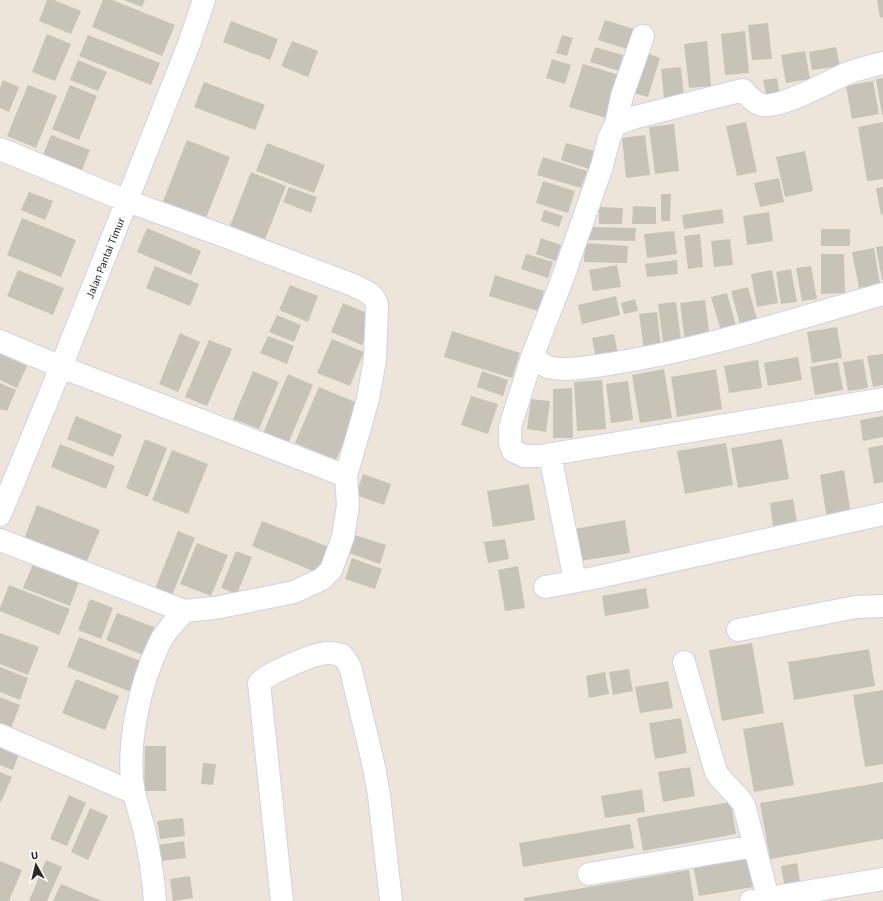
<svg xmlns="http://www.w3.org/2000/svg" width="883" height="901" viewBox="0 0 883 901" font-family="'Source Sans 3',sans-serif">
<rect width="100%" height="100%" fill="#ede5d9"/>
<path fill="#c8c3b8" d="M47 0H54L81 11 71 34 39 21Z
M103 0H112L175 25 162 56 92 27Z
M124 0H145L142 7Z
M877 0H883V17L880 18Z
M605 20 637 30 630 50 598 40Z
M231 21 278 39 270 60 223 42Z
M768 23 772 59 752 60 748 25Z
M745 31 749 73 725 75 721 34Z
M47 34 71 44 55 81 32 72Z
M88 35 160 63 151 85 79 56Z
M562 35 573 38 567 56 556 53Z
M292 41 318 51 308 77 281 66Z
M707 41 711 86 689 88 684 44Z
M595 47 623 55 619 71 590 62Z
M836 47 840 66 812 70 809 52Z
M805 51 810 79 786 83 781 55Z
M643 52 660 58 648 97 630 92Z
M552 59 571 65 565 84 546 78Z
M78 60 107 72 98 91 70 80Z
M583 64 619 75 606 118 569 107Z
M681 67 684 96 664 98 661 69Z
M777 78 780 96 767 98 763 80Z
M883 78V115H882L876 79Z
M3 80 19 87 9 112 0 108V88Z
M873 81 879 114 852 119 846 86Z
M204 82 265 105 255 130 194 107Z
M28 85 57 96 36 148 7 136Z
M70 85 97 96 79 140 52 129Z
M746 122 757 172 737 176 726 126Z
M883 122V179L867 181 858 127Z
M674 124 679 171 655 174 649 127Z
M51 135 90 150 80 175 41 160Z
M645 135 650 175 626 178 622 138Z
M187 140 230 157 204 223 161 206Z
M267 143 325 165 314 193 256 171Z
M566 143 595 151 589 169 561 160Z
M805 151 813 191 785 197 776 157Z
M543 157 587 171 581 188 537 175Z
M251 172 286 186 264 242 229 228Z
M779 178 784 202 760 207 754 183Z
M543 181 575 191 568 213 536 203Z
M289 187 317 197 311 213 283 202Z
M883 187V214L881 215 876 188Z
M29 192 53 201 45 220 21 210Z
M661 194H671L670 221H661Z
M633 206 656 207V224H632Z
M599 207 623 208 622 224H599Z
M722 209 724 223 684 229 682 215Z
M544 210 563 216 559 227 541 221Z
M769 212 773 241 747 245 743 216Z
M22 218 76 240 61 277 7 255Z
M589 227 636 228 635 241 589 240Z
M147 228 201 251 191 275 137 252Z
M821 229H850V246H821Z
M674 231 677 254 647 258 644 234Z
M700 234 703 267 688 269 684 236Z
M541 238 561 245 556 261 536 254Z
M730 239 733 265 714 267 711 241Z
M585 243 628 246 627 263 584 262Z
M883 246V280H882L876 247Z
M874 248 880 284 859 288 852 252Z
M526 254 553 262 548 278 521 269Z
M821 254H844L845 293 821 294Z
M677 260 678 274 647 277 645 264Z
M617 265 621 287 593 291 589 270Z
M155 266 199 284 190 306 146 288Z
M811 266 817 299 802 301 796 268Z
M791 269 797 302 781 304 776 272Z
M18 270 64 288 53 315 7 296Z
M772 270 778 303 757 307 751 274Z
M495 275 544 291 538 311 489 296Z
M290 285 318 296 308 322 279 310Z
M748 287 757 319 740 324 731 291Z
M727 293 737 329 722 334 711 297Z
M616 296 620 315 582 324 578 305Z
M635 299 638 311 624 314 621 303Z
M705 300 710 338 685 341 680 303Z
M676 302 681 340 663 342 658 304Z
M343 303 374 316 362 345 331 332Z
M657 312 661 347 644 350 639 314Z
M277 315 301 325 294 342 269 332Z
M837 327 842 358 812 363 807 332Z
M452 331 520 353 512 378 444 357Z
M180 333 200 342 178 392 159 384Z
M614 334 618 354 596 359 592 338Z
M268 336 294 346 287 364 260 353Z
M332 339 364 352 350 386 317 373Z
M209 340 232 349 207 406 185 397Z
M0 354 27 366 17 388 0 380Z
M883 354V385L873 387 867 356Z
M798 357 802 380 768 386 764 363Z
M863 359 868 388 848 391 843 362Z
M758 360 762 388 729 393 724 366Z
M838 362 843 390 815 395 810 367Z
M664 369 672 418 640 423 632 375Z
M716 369 722 409 677 417 671 377Z
M253 371 279 382 259 429 233 419Z
M482 371 508 380 503 396 477 387Z
M288 374 313 385 287 446 262 436Z
M602 380 606 429 577 431 574 382Z
M628 381 633 420 611 423 606 384Z
M0 383 16 390 7 411 0 409Z
M319 387 360 404 336 460 295 443Z
M572 388 573 438H553V389Z
M471 396 498 404 488 434 461 425Z
M531 399 550 401 546 432 527 429Z
M76 416 122 435 113 457 67 439Z
M883 416V437L863 441 860 420Z
M145 439 167 448 148 497 126 488Z
M782 439 789 479 738 488 731 448Z
M726 443 733 485 685 494 677 451Z
M60 444 115 466 106 489 51 467Z
M883 445V482L874 484 868 448Z
M172 450 208 464 188 514 152 500Z
M844 470 851 515 827 519 820 475Z
M363 474 391 484 384 505 356 495Z
M529 484 535 520 493 527 487 491Z
M793 499 797 522 773 526 770 503Z
M37 505 100 530 86 563 24 539Z
M625 520 630 553 580 561 574 529Z
M262 521 329 547 318 573 252 546Z
M178 531 195 538 171 598 154 591Z
M355 535 386 545 380 564 349 553Z
M505 539 509 559 488 563 484 542Z
M197 543 228 555 211 596 180 584Z
M236 551 252 557 237 594 221 588Z
M352 558 382 569 375 589 345 579Z
M33 564 79 582 70 606 23 588Z
M518 566 525 608 505 611 498 570Z
M9 585 70 609 59 635 0 611V608Z
M646 588 649 608 605 616 602 596Z
M90 599 113 608 101 639 78 630Z
M117 613 159 629 148 657 106 640Z
M0 633 39 647 28 675 0 664Z
M79 637 143 662 131 692 67 667Z
M752 643 764 713 722 721 709 650Z
M869 649 875 686 794 700 788 662Z
M0 667 28 678 20 700 0 692Z
M629 669 633 691 613 695 609 672Z
M605 672 609 694 589 698 586 676Z
M76 679 119 696 105 730 62 713Z
M668 681 673 708 640 713 635 687Z
M883 690V764L865 767 853 695Z
M0 697 20 705 10 731 0 727Z
M681 718 687 753 655 759 649 723Z
M783 722 794 785 754 792 743 729Z
M0 746 19 754 13 770 0 765Z
M145 746H166V791H144Z
M203 763 216 764 213 785 201 784Z
M690 767 695 796 663 802 658 772Z
M0 772 12 777 1 802 0 801Z
M883 782V839L770 859 760 803Z
M642 789 645 812 605 818 601 796Z
M69 795 86 803 67 846 50 839Z
M731 802 736 834 643 851 637 818Z
M90 808 108 816 88 860 71 852Z
M183 818 185 836 160 839 157 821Z
M630 824 634 848 523 867 519 843Z
M184 841 186 858 162 861 159 845Z
M748 856 753 887 699 896 693 865Z
M46 860 62 867 47 901H29Z
M0 861 22 870 9 901H0Z
M797 863 801 887 785 890 781 866Z
M689 870 694 901H524V898Z
M190 876 193 898 173 901 170 879Z
M61 884 102 901H53Z"/>
<g fill="none" stroke-linecap="round" stroke-linejoin="round">
<defs>
<path id="minor" d="M643 36 622 96 616 124 609 138 602 166 562 280 532 357 510 427V443L513 451 524 456H540L883 399
M616 124 636 117 743 90C748 95 754 103 762 105 781 109 829 81 848 73 859 69 871 66 883 63
M0 149 127 201 224 236 353 285C363 290 376 294 377 306L375 359 368 399 346 476 348 505 343 537 331 570 322 579 294 592 215 608 184 611 0 540
M0 341 61 367 346 476
M532 357C537 360 543 365 548 367 566 372 596 366 615 363 706 349 794 319 883 294
M550 455 575 581
M0 515 61 367 189 44 204 0
M545 587 594 578 883 514
M738 630 856 607 883 606
M684 662 716 772C724 785 736 792 744 805L768 898
M0 735 134 793
M589 874 755 846
M155 901C153 875 150 854 144 829 141 817 137 805 134 793 125 748 140 683 160 642 165 631 177 620 184 611
M282 901 259 683C268 673 307 657 321 654 328 652 335 653 342 655L348 663 351 670 374 767 379 795 391 901
M751 901 883 879"/>
</defs>
<use href="#minor" stroke="#ced2e4" stroke-width="24"/>
<use href="#minor" stroke="#fff" stroke-width="22"/>
</g>
<g text-anchor="middle" stroke-width="3" stroke-linejoin="round" paint-order="stroke">
<g font-size="11" fill="#292929" stroke="#fff">
<text transform="translate(105 258) rotate(-68)" y="4">Jalan Pantai Timur</text>
</g>
</g>
<g transform="translate(36 865) rotate(352)" stroke="#ffffff" stroke-width="3" paint-order="stroke">
<path d="M0-3L7 15L0 10L-7 15Z" fill="#292929"/>
<text y="-6" font-size="11" font-weight="bold" text-anchor="middle" fill="#292929">U</text>
</g>
</svg>
